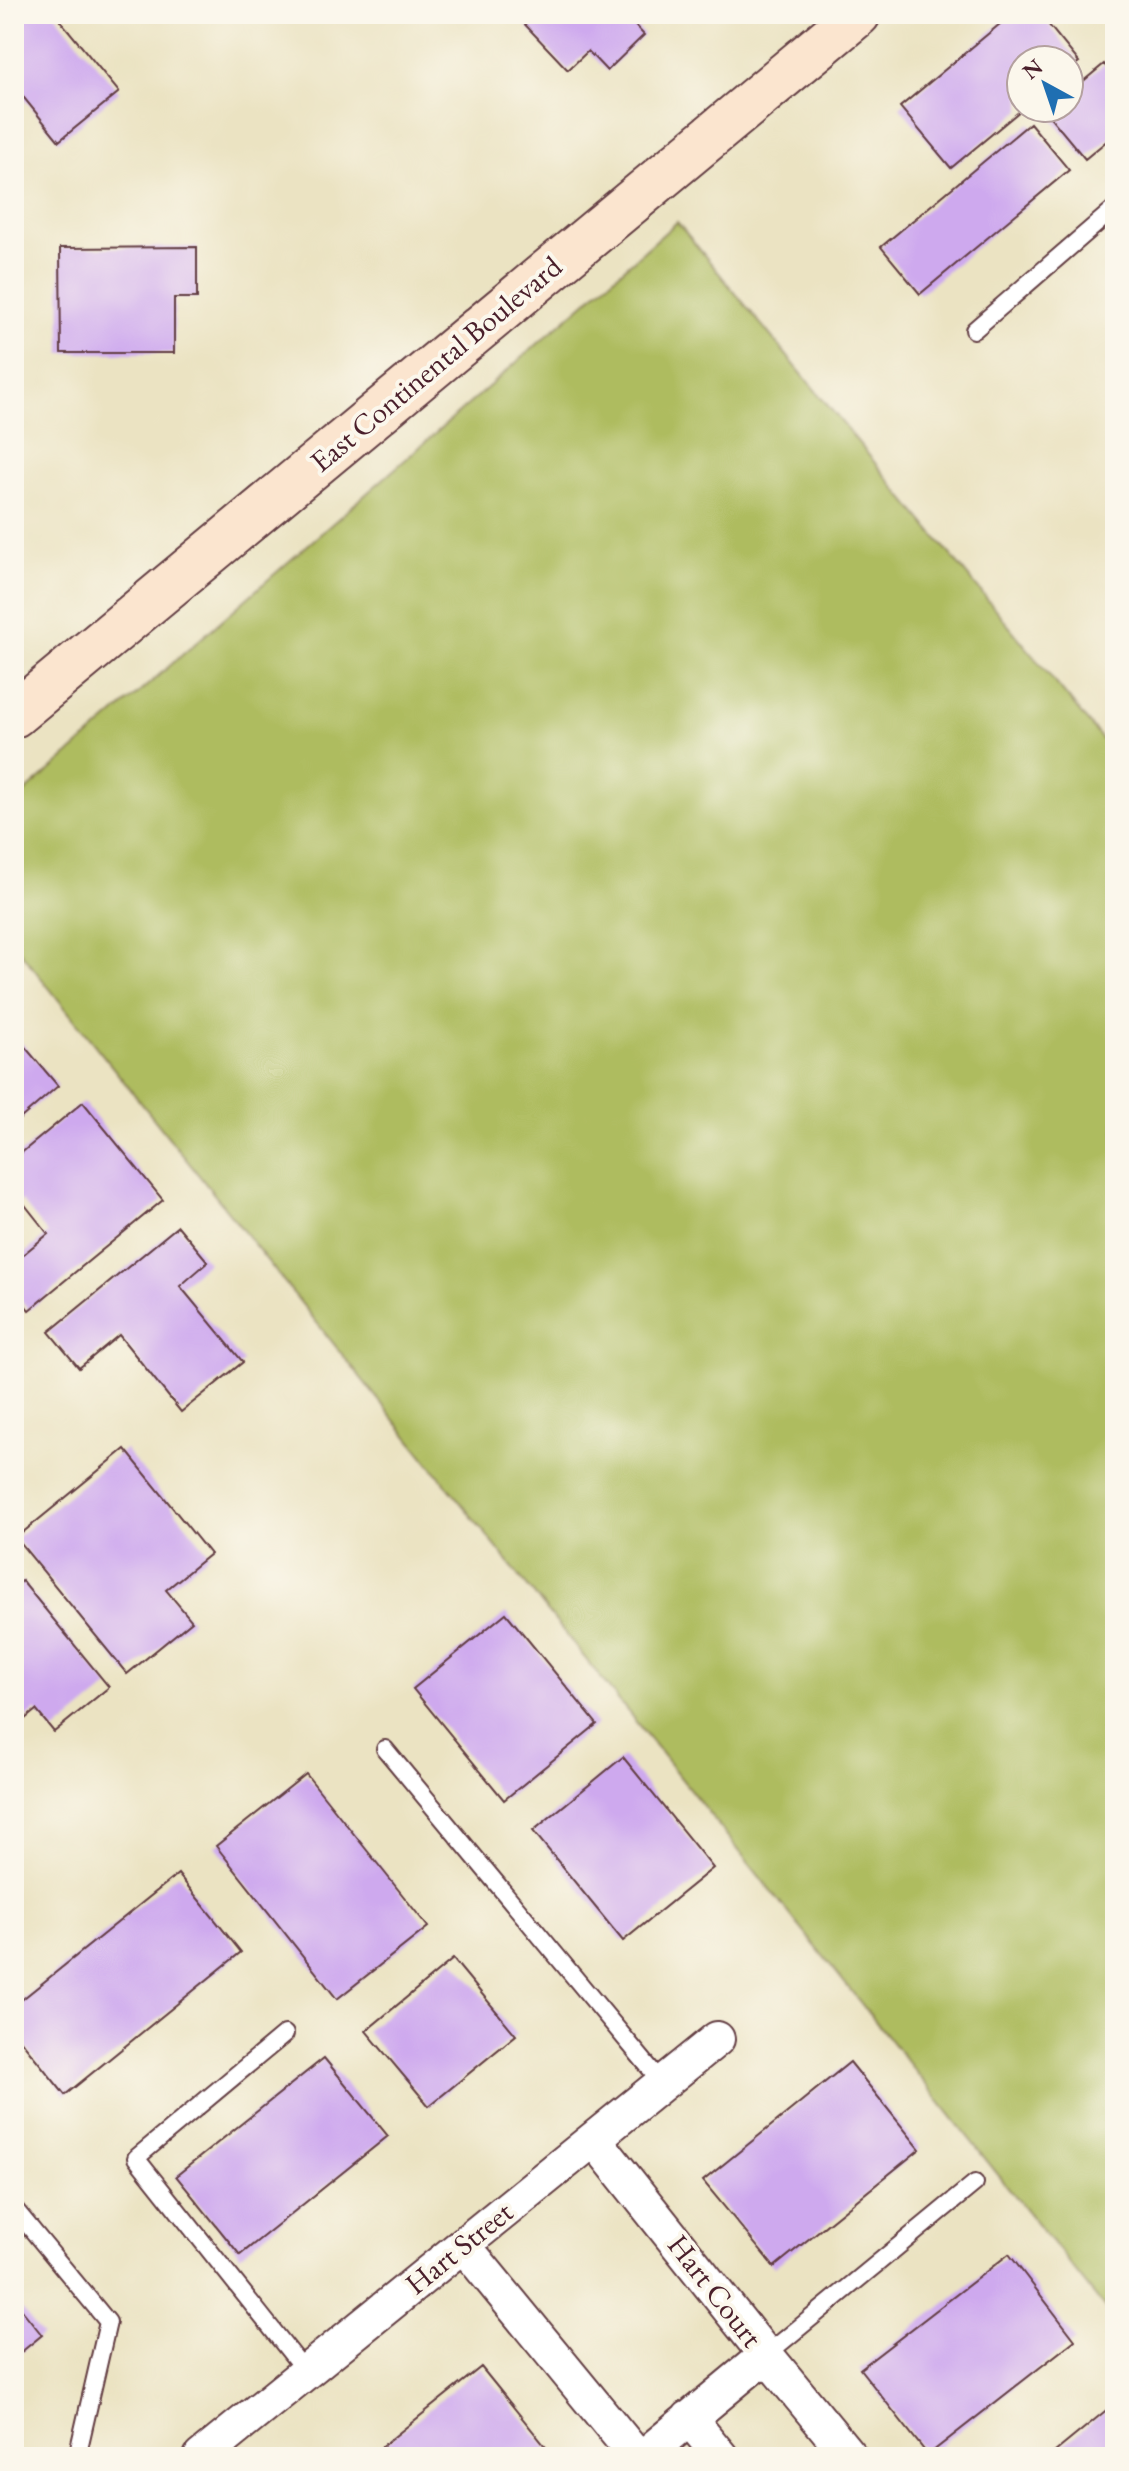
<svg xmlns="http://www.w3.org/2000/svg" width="1129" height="2471" viewBox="0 0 1129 2471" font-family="'EB Garamond',serif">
<rect width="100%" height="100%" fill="#fbf7ec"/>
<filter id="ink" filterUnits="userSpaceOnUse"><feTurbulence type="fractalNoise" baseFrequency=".0125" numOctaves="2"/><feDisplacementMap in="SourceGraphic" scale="16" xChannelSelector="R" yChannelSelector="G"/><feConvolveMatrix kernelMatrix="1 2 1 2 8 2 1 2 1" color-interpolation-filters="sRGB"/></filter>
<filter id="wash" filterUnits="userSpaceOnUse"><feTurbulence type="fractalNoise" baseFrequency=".006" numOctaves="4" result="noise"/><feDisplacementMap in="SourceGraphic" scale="32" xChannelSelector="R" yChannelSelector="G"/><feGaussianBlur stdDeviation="1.8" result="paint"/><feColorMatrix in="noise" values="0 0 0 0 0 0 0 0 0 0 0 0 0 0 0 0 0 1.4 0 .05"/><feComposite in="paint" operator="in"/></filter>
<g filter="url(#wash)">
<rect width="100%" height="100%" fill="#ebe3c2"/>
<path fill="#aebc5e" stroke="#7c6e44" stroke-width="2" d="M677 222 1115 755V2321L14 944V802Z"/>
<g id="blocks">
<path fill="#cea9ee" d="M24 14H55L119 92 59 141 16 88 14 89V23Z
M515 14H624L644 35 607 71 588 51 568 70Z
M1012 14H1040L1079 62 1069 70V60H1021V110L951 168 900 107Z
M1104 64 1115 77V134L1085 159 1046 112 1051 108H1069V93Z
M1030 123 1069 170 920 294 881 247Z
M197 247V298H174V353H61L60 248Z
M20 1041 58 1086 14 1124V1045Z
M83 1102 163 1200 29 1310 14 1291V1262L48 1234 21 1200 14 1206V1159Z
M178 1226 208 1262 180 1286 243 1362 181 1412 119 1335 79 1368 49 1332Z
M125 1449 210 1554 166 1590 192 1621 127 1674 16 1538Z
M22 1581 109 1687 54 1732 36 1710 14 1728V1588Z
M506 1613 597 1724 504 1800 413 1689Z
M623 1757 713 1868 623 1941 533 1831Z
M306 1774 428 1927 337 1999 216 1846Z
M178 1874 241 1952 65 2095 14 2032V2006Z
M453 1959 516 2035 429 2106 366 2031Z
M324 2058 388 2136 240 2255 176 2176Z
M850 2062 920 2149 774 2267 703 2181Z
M1009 2254 1075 2340 928 2455 860 2369Z
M14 2300 42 2335 14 2358Z
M481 2367 549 2451 541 2457H369Z
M1115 2403V2457H1049Z"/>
</g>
</g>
<g filter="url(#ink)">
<use href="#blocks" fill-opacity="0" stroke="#623c42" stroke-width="2"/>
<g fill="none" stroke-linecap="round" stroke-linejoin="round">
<defs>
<path id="service" d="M974 330 1115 208
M385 1749 663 2084
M285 2034 136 2158 306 2372
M14 2208 108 2322 77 2457
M766 2355 975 2183"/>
<path id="minor" d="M594 2139 766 2355 643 2457
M463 2245 637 2457
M766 2355 850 2457
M689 2418 721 2457
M201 2457 717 2039"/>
<path id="secondary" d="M14 715 858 14"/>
</defs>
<use href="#service" stroke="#623c42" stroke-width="20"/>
<use href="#minor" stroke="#623c42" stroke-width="38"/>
<use href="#secondary" stroke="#623c42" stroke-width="48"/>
<use href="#service" stroke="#fff" stroke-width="16"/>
<use href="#minor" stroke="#fff" stroke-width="34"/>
<use href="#secondary" stroke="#fbe5cf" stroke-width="44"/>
</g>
</g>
<g text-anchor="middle" stroke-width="8" stroke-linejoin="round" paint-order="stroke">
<g font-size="30" fill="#4a1f2b" stroke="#fbf7ec">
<text transform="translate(436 364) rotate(-40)" y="10">East Continental Boulevard</text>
<text transform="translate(459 2248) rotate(-39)" y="10">Hart Street</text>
<text transform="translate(715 2291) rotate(52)" y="10">Hart Court</text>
</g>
</g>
<rect width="1129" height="2471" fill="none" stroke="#fbf7ec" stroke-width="48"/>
<g transform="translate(1045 84) rotate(320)"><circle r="38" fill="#fbf7ec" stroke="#b4a19f" stroke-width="2"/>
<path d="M0-6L14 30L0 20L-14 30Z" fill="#1f6fb2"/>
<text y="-12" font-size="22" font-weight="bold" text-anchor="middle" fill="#4a1f2b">N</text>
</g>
</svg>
